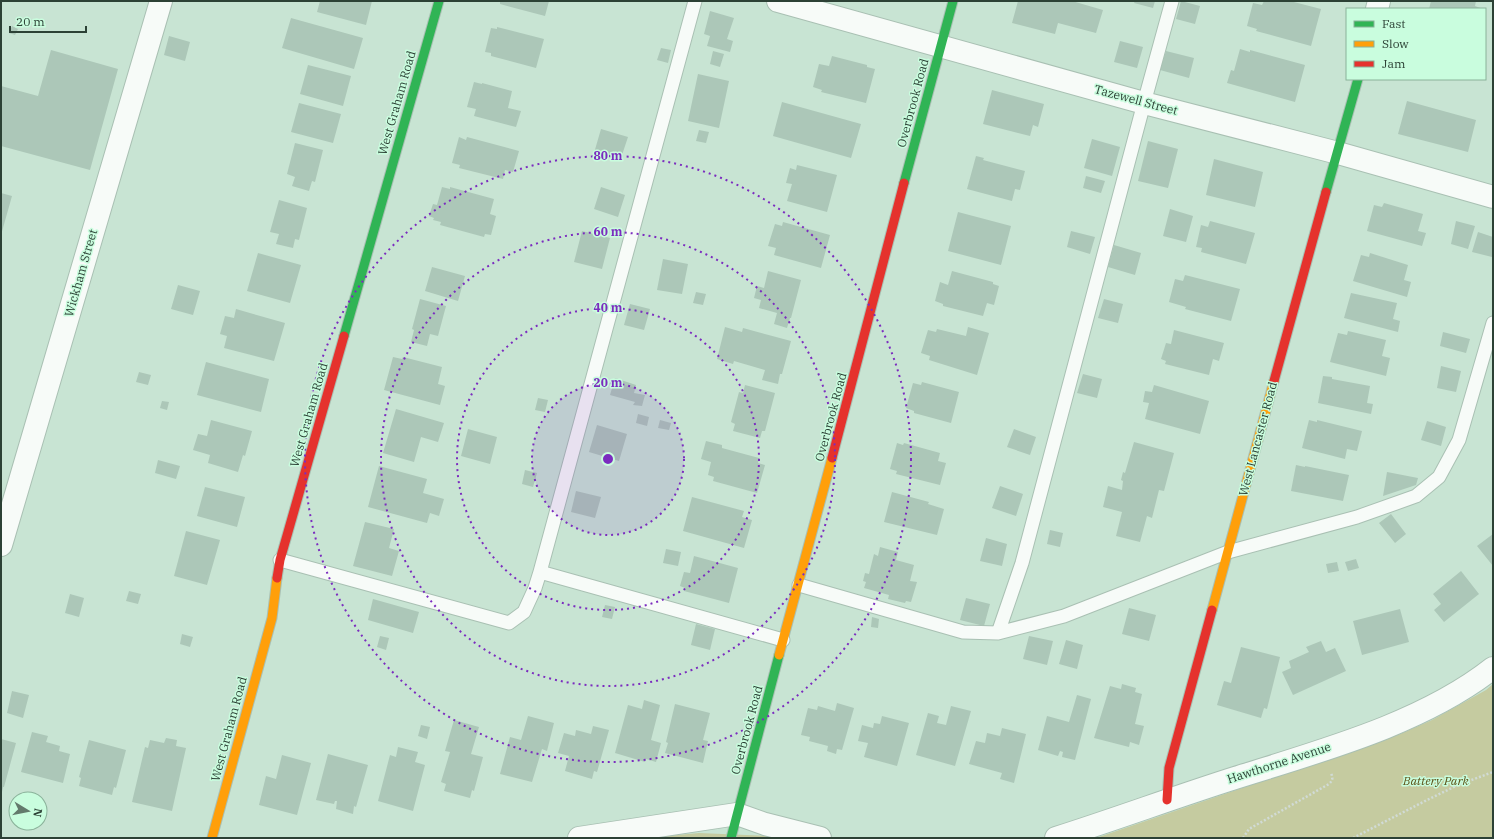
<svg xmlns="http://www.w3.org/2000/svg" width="1494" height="839" viewBox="0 0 1494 839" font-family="'IBM Plex Serif',serif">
<rect width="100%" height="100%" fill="#c8e4d3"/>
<path fill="#c5cba0" d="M1493 684V838H1096L1400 734 1432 720 1486 690Z
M699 833 771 836 777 838H645Z"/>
<path fill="#acc7b8" d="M320 1H372L366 25 317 12Z
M500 1H549L545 16 500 4Z
M1018 1H1072L1103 10 1096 33 1058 23 1055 34 1012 23Z
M1135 1H1155L1153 8 1134 3Z
M1181 1 1200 6 1195 24 1176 19Z
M1264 1H1290L1321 9 1311 46 1256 31 1257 29 1247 26 1253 3 1262 5Z
M1431 1H1476L1475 6 1483 9H1429Z
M710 11 734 18 727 39 733 41 730 52 707 46 710 36 704 34Z
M291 18 363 38 354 69 282 48Z
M12 26 18 29 15 35 9 33Z
M497 27 544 39 536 68 491 56V53L485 52 491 28 497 29Z
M169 36 190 42 185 61 164 55Z
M1120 41 1143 47 1137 68 1114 62Z
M661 48 671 50 668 63 657 60Z
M1240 49 1250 52V50L1305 65 1295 102 1227 83 1231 70 1234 71Z
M51 50 118 69 90 170 1 146V86L38 96Z
M713 51 724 54 720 67 710 64Z
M1166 51 1194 58 1189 78 1160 70Z
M832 56 867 65V67L875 69 866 103 821 92 822 90 813 87 819 64 829 66Z
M308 65 351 76 343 106 300 94Z
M698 74 729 81 719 128 688 121Z
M474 82 482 84V83L512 91 508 108 521 111 516 127 474 116 476 109 467 107Z
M992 90 1044 104 1038 127 1033 125 1030 136 983 124Z
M1407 101 1476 120 1468 152 1398 134Z
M782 102 861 124 851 158 773 136Z
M299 103 341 114 333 143 291 132Z
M601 129 628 137 620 161 594 153Z
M699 130 709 132 706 143 696 141Z
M459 137 466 140 467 137 519 151 513 172 505 170 503 179 459 168 460 165 452 163Z
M1092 139 1120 147 1112 176 1084 168Z
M1148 141 1178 149 1168 188 1138 181Z
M295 143 323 150 315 182 312 181 309 191 292 186 295 177 287 174Z
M976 156 984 158 983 160 1025 171 1020 190 1015 189 1012 201 967 189Z
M1214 159 1263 172 1255 207 1206 195Z
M797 165 837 175 827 212 787 201 792 184 786 183 790 168 796 170Z
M1086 176 1105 181 1101 193 1083 188Z
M442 187 450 189V187L494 199 490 214 496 216 491 235 485 234 484 237 440 225 441 222 433 220 434 218 429 216 433 204 437 205Z
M601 187 625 195 618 217 594 209Z
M1 193 12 196 1 235Z
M279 200 307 208 299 240 295 239 293 248 276 244 279 234 270 232Z
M1384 203 1423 214 1418 231 1426 233 1422 246 1367 231 1374 205 1382 207Z
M1170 209 1193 216 1186 242 1163 236Z
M958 212 1011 226 1001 265 948 251Z
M1210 221 1255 233 1246 264 1201 252 1202 248 1196 247 1201 225 1208 227Z
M1456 221 1475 226 1468 249 1451 244Z
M783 222 830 235 821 268 774 255 776 248 768 246 775 224 782 226Z
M582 231 610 238 602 269 574 262Z
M1071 231 1095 237 1090 254 1067 247Z
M1478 232 1493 237 1492 257 1472 252Z
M1114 245 1141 253 1135 275 1108 267Z
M258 253 301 265 290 303 247 291Z
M1370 253 1408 265 1404 280 1411 282 1407 297 1353 281 1361 255 1369 257Z
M663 259 688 264 682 294 657 290Z
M432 267 465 276 458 301 425 291Z
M768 271 801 280 791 318H790L787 328 774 324 777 313 759 308 761 300 754 298 757 286 764 288Z
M952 271 993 282V284L999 286 994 305 987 303 983 316 943 306V304L935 301 940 282 948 285Z
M1185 275 1240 289 1231 321 1185 309 1186 307 1169 302 1175 279 1183 281Z
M178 285 200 291 193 315 171 309Z
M696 292 706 294 703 305 693 303Z
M1351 293 1397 303 1393 319 1400 321 1398 332 1344 318Z
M420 299 446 306 438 336 430 334 427 346 411 342 414 330 412 329Z
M1104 299 1123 304 1118 323 1098 318Z
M630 304 650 309 644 330 624 325Z
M236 309 285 323 274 361 224 348 227 336 220 334 225 316 234 318Z
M725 327 742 332 743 328 791 341 782 374H780L778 384 762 380 765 370 734 361 733 364 717 359Z
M968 327 989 333 977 375 929 360 930 356 921 353 928 330 936 332 937 329 966 336Z
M1174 330 1224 343 1219 361 1213 359 1209 375 1165 364 1166 361 1161 359 1166 343 1171 344Z
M1348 331 1386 340 1382 356 1390 358 1386 376 1330 362 1338 333 1347 335Z
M1443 332 1470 339 1466 353 1440 346Z
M393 357 402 359 403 357 442 367 438 384 445 386 440 405 384 390Z
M206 362 269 379 261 412 197 395Z
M1441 366 1461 371 1456 392 1437 388Z
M139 372 151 375 148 385 136 382Z
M1083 374 1102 379 1097 398 1077 393Z
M1323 376 1332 377V379L1370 386 1367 403 1373 404 1371 414 1318 403Z
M615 378 636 385 634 393 645 395 642 406 633 405 635 402 610 395Z
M922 382 959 392 951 423 914 413V411L906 408 913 383 921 385Z
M745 385 775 393 765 431H762L760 438 733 431 735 424 731 422 739 392 743 393Z
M1154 385 1209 401 1200 434 1145 419 1149 403 1143 402 1145 391 1152 392Z
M538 398 548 400 545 412 535 410Z
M162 401 169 402 167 410 160 408Z
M396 409 444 423 438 442 421 437 414 462 383 453Z
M638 414 649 417 647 426 636 423Z
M211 420 252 431 245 456 243 455 238 472 208 463 210 455 193 450 198 434 207 436Z
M660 420 671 423 669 430 658 428Z
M1309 420 1317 422V420L1362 431 1357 451 1347 449 1345 459 1302 448Z
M1427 421 1446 427 1441 446 1421 440Z
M597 425 627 434 619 461 589 452Z
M468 429 497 437 490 464 461 456Z
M1014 429 1036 437 1030 455 1007 447Z
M706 441 722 445V448L759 458 758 463 765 465 757 493 713 481 714 477 708 475 711 462 701 459Z
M1134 442 1174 453 1164 491 1159 490 1152 518 1147 516 1140 542 1116 536 1122 512 1103 507 1108 486 1122 490 1123 481 1121 480 1123 472 1125 473Z
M897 443 903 445 904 443 940 453 938 461 946 463 940 485 896 474 897 471 890 469Z
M158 460 180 466 176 479 155 473Z
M1296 465 1305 467V466L1349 475 1343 501 1291 491Z
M379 466 427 479 423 493 444 499 439 516 430 513 427 523 368 507Z
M525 470 537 473 533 487 522 484Z
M1387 472 1418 478 1416 485 1383 496Z
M1000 486 1023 494 1016 516 992 508Z
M205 487 245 497 237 527 197 516Z
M576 491 601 497 595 518 571 512Z
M892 492 929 502 928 504 944 509 937 535 884 522Z
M692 497 744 511 742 517 752 520 744 548 683 531Z
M1391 514 1406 534 1395 543 1379 523Z
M365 522 394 529 389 548 399 551 392 576 353 566Z
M1050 530 1063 533 1060 547 1047 544Z
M186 531 220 540 207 585 174 576Z
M1493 534V566L1477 546Z
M986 538 1007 544 1002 566 980 561Z
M880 547 898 552 896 560 914 565 910 581 917 582 911 602 906 601 905 603 888 599 889 595 864 588 866 582 863 581 865 573 869 574 874 554 878 556Z
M666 549 681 552 678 566 663 563Z
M694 556 738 568 729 603 684 591 685 588 680 586 684 572 690 573Z
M1356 559 1359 568 1348 571 1345 562Z
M1337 562 1339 571 1328 573 1326 564Z
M1461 571 1479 594 1444 622 1434 610 1441 604 1433 594Z
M129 591 141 594 138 604 126 601Z
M70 594 84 598 79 617 65 613Z
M966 598 990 604 984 626 960 620Z
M373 599 419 612 413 633 368 620Z
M605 605 615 607 612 619 602 617Z
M1129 608 1156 615 1149 641 1122 634Z
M1400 609 1409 642 1362 655 1353 621Z
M872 617 879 619 878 628 871 627Z
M696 624 715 629 710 650 691 645Z
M182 634 193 637 190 647 180 644Z
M380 636 389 638 386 650 377 647Z
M1029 636 1053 641 1047 665 1023 659Z
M1066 640 1083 645 1077 669 1059 664Z
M1321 641 1326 652 1335 648 1346 671 1293 695 1282 672 1291 668 1289 661 1309 652 1306 647Z
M1241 647 1280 657 1267 709 1264 708 1261 718 1217 705 1224 681 1231 683Z
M1122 684 1136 688 1135 692 1142 694 1135 724 1144 726 1139 745 1130 742 1129 747 1094 738 1110 686 1121 689Z
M12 691 29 695 23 718 7 713Z
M1077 695 1091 699 1075 760 1062 757 1063 752 1060 751 1058 756 1038 750 1047 716 1069 722Z
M644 700 660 705 651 740 661 743 656 762 646 759 645 762 615 753 628 705 642 709Z
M837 703 854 708 842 750 837 749 836 754 827 751 828 746 809 741 810 737 801 735 808 708 817 710 818 706 835 711Z
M675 704 710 713 703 740 708 741 703 763 665 753 668 743 666 742Z
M951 706 971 711 955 766 916 755 928 713 939 716 937 723 946 725Z
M528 716 554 723 547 751 542 749 532 782 500 774 510 737 521 740Z
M882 716 909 723 897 766 864 757 868 743 858 741 862 725 873 728 874 723 880 724Z
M454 720 479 727 471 754 483 757 474 791 472 790 470 798 444 791 446 784 441 782 450 752 445 751Z
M421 725 430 727 427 739 418 736Z
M593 726 609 730 597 772 594 771 592 779 565 771 569 756 558 753 564 733 575 736 576 730 591 734Z
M1002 728 1026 734 1014 783 1000 779 1002 773 969 764 976 741 985 743 987 733 1000 736Z
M32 732 48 736 46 742 60 746 59 751 70 754 63 783 21 772Z
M166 738 177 740 176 746 186 748 172 811 132 802 145 747 148 748 150 740 164 743Z
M1 739 16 743 4 787H3L2 792Z
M89 740 126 750 116 788 114 787 112 795 79 786 81 778 79 777Z
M398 747 418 752 415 762 425 765 413 811 378 801 390 755 396 757Z
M328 754 368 765 356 807 354 806 353 814 336 809 337 801H335L334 804 316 800Z
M282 755 311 763 297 815 259 805 266 776 276 779Z"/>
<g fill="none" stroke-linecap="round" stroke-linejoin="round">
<defs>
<path id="lane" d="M280 560 509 623 524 612 535 588 540 572 695 1
M540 572 783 640
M799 585 963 632 998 633 1064 616 1228 552 1357 517 1416 496 1439 477 1459 440 1493 323
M998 633 1022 563 1144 103 1172 1"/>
<path id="street" d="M778 1 1144 103 1338 153 1493 197
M1377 9 1379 1
M1 545 161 1
M579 838 737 814 765 824 820 838
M1056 838C1116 819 1175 797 1235 778 1320 751 1422 724 1493 668"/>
<path id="fast" d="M904 183 953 1
M1326 192 1358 79
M344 336 439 1
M731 838 779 655"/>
<path id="slow" d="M1212 610 1274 381
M779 655 832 458
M212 838 272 618 277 578"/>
<path id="jam" d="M1274 381 1326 192
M832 458 904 183
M277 578 280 560 344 336
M1167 800 1169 768 1212 610"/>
</defs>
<use href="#lane" stroke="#a9c0b3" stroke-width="15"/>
<use href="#street" stroke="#a9c0b3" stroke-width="24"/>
<use href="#fast" stroke="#a9c0b3" stroke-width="11"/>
<use href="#slow" stroke="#a9c0b3" stroke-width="11"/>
<use href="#jam" stroke="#a9c0b3" stroke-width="11"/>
<path stroke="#d1dbd6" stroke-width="2.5" stroke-dasharray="2 2" stroke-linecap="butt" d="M1243 838 1249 829 1329 784C1333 780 1333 778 1331 773
M1353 838 1427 800 1458 785 1493 772"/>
<use href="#lane" stroke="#f7fbf8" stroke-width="13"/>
<use href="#street" stroke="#f7fbf8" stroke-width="22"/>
<use href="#fast" stroke="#30b455" stroke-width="9"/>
<use href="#slow" stroke="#ff9f0a" stroke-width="9"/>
<use href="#jam" stroke="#e5322d" stroke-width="9"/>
</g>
<circle cx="608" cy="459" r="76" fill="#7b2cbf" fill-opacity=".12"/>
<g fill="none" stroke="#7b2cbf" stroke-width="2" stroke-dasharray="2 4">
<circle cx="608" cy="459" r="76"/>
<circle cx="608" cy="459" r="151"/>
<circle cx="608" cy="459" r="227"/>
<circle cx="608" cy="459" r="303"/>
</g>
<g text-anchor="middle" stroke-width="3" stroke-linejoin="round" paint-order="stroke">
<g font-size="12" fill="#2c4135" stroke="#c9fdde">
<text transform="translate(1136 100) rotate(15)" y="4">Tazewell Street</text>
<text transform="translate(397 103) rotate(-74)" y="4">West Graham Road</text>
<text transform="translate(913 103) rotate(-75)" y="4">Overbrook Road</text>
<text transform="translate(81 273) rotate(-74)" y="4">Wickham Street</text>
<text transform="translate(309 415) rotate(-74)" y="4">West Graham Road</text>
<text transform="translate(831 417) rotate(-75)" y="4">Overbrook Road</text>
<text transform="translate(1258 439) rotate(-75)" y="4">West Lancaster Road</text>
<text transform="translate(229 729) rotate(-75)" y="4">West Graham Road</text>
<text transform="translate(747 730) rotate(-75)" y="4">Overbrook Road</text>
<text transform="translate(1279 763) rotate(-18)" y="4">Hawthorne Avenue</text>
</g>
<g font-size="12" font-style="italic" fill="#5c5217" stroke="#c9fdde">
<text x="1436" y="785">Battery Park</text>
</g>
</g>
<circle cx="608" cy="459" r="6" fill="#7b2cbf" stroke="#c9fdde" stroke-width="2"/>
<g font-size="12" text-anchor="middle" font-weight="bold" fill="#7b2cbf" stroke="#c9fdde" stroke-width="3" stroke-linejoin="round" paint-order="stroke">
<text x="608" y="160">80 m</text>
<text x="608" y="236">60 m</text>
<text x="608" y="312">40 m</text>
<text x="608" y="387">20 m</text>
</g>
<rect width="1494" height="839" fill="none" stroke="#2c4135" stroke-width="4"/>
<rect x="1346" y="8" width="140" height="72" fill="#c9fdde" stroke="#8ab29a"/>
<rect x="1354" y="21" width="20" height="6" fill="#30b455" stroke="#8ab29a"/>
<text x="1382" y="28" font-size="12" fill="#2c4135">Fast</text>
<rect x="1354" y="41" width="20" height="6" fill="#ff9f0a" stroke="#8ab29a"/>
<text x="1382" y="48" font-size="12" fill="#2c4135">Slow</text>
<rect x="1354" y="61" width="20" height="6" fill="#e5322d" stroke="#8ab29a"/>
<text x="1382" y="68" font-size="12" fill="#2c4135">Jam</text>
<g transform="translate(28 811) rotate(100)"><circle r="19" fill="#c9fdde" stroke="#8ab29a"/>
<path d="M0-3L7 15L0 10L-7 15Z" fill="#637a6c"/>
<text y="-6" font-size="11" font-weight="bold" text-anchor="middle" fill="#2c4135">N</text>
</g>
<path d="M10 26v6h76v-6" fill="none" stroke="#2c4135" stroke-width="2"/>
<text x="16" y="26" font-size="12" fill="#2c4135" stroke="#c9fdde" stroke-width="3" paint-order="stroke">20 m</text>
</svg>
